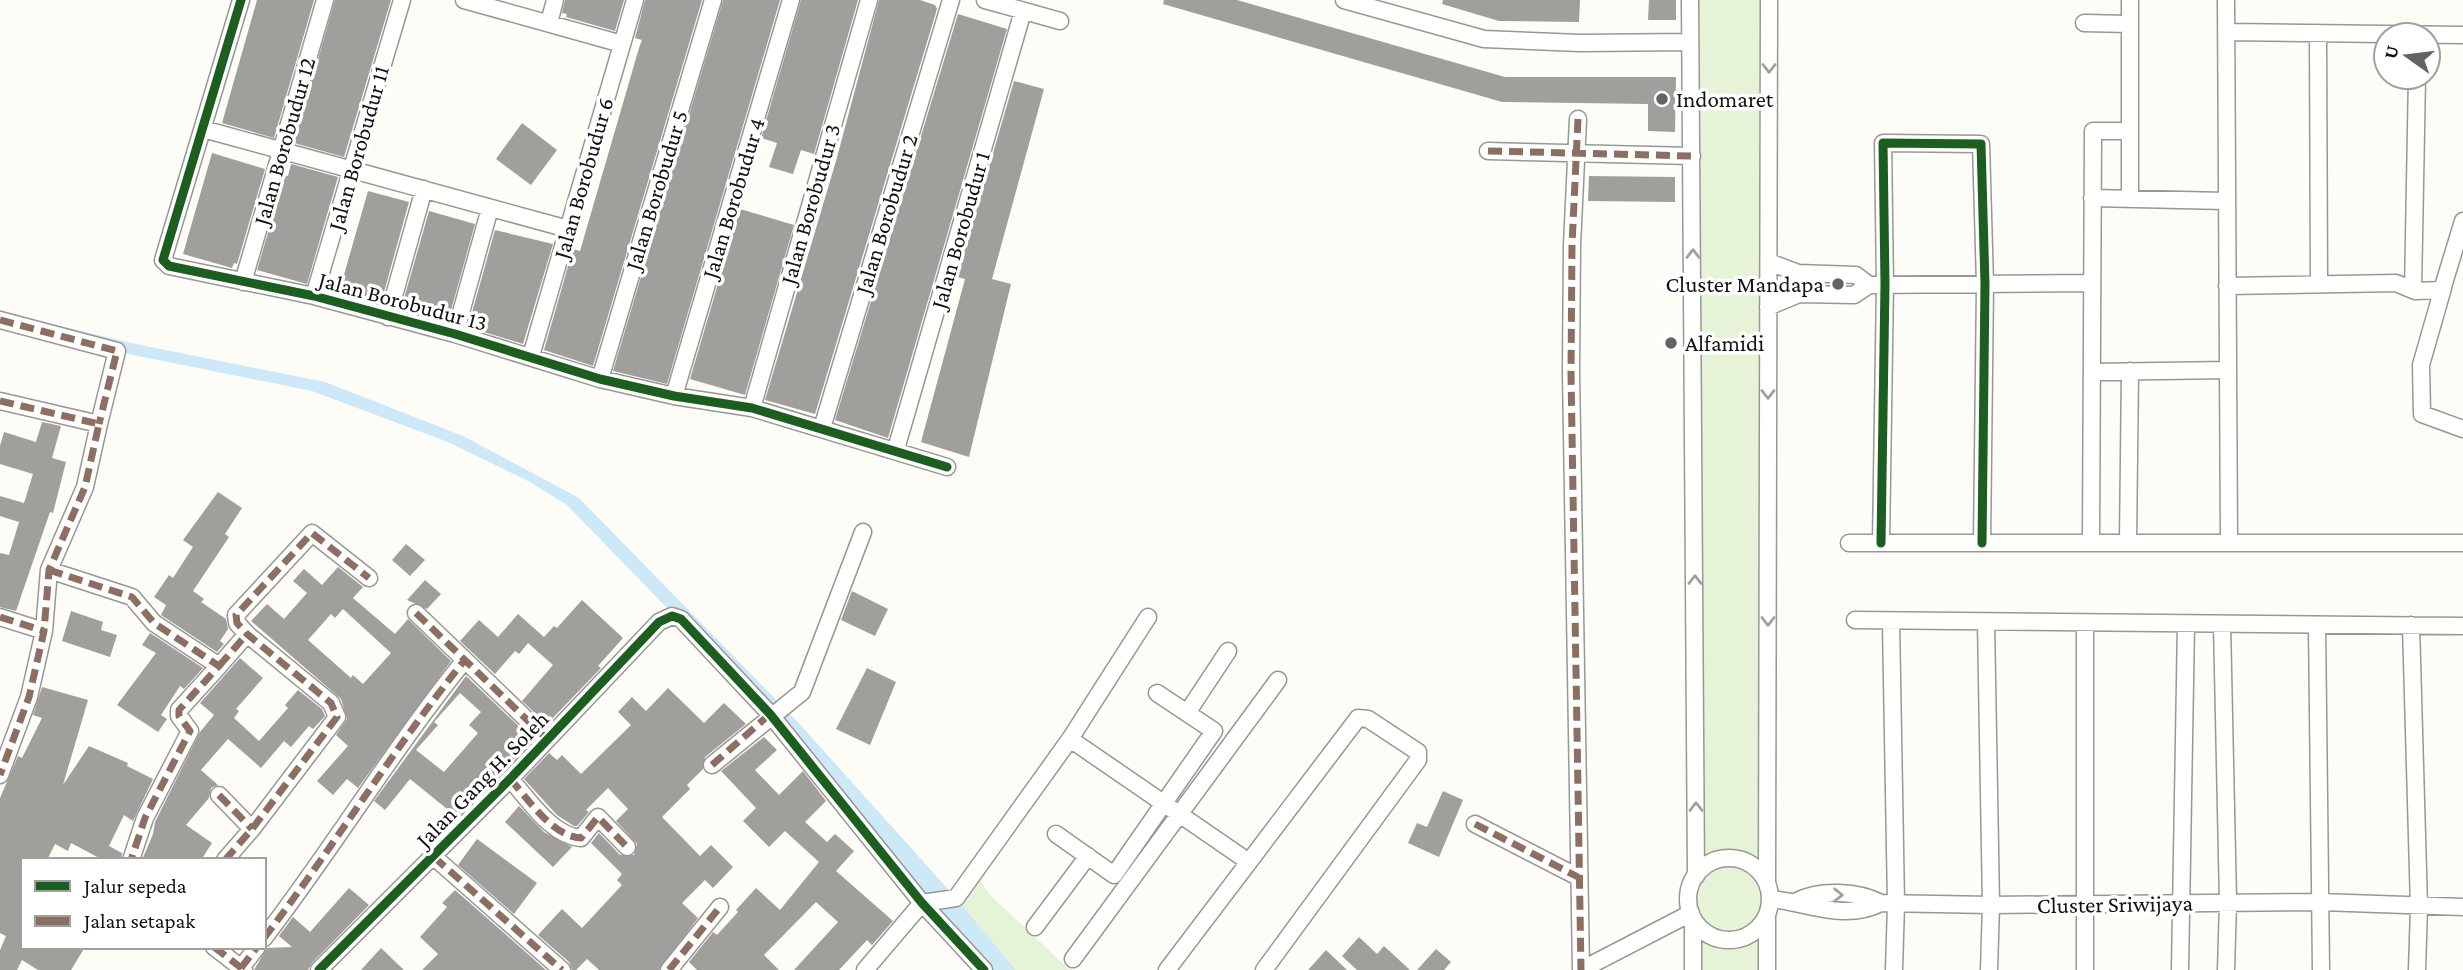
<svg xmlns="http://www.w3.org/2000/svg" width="2463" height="970" viewBox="0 0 2463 970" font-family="'Crimson Pro',serif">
<rect width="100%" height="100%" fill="#fdfcf7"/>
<path fill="#e7f3d7" d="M1690 0H1769L1766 883C1772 907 1767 943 1767 970H1693L1689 897 1696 876Z
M976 873 989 894 1070 970H1016L956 898Z"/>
<path fill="#cde8f7" d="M0 312 136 344 325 382 463 436 579 498 795 719 956 898 1016 970H984L770 714 567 505 530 482 448 442 312 391 133 355 0 320Z"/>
<path fill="#a19f9c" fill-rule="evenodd" d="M257 0H314L274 138 222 123Z
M335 0H391L344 157 294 143Z
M565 0H624L615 31 566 17 567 14 562 13Z
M645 0H702L593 366 544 350 573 249 580 251 639 48 642 40 635 38Z
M723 0H780L667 384 613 371Z
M801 0H858L814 154 801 150 793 174 769 167 777 143 761 138Z
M879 0H920L935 5 937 9 815 414 765 400 836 161Z
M1164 0H1237L1505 77H1676L1675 132 1648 131V104L1502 102 1163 4Z
M1443 0H1580L1579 22 1499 21 1442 4Z
M1649 0H1676V20H1648Z
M958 14 1007 29 888 438 835 420Z
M1014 81 1044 89 992 279 1011 284 969 457 921 442 965 279 957 277Z
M522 123 557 150 531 185 496 159Z
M212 153 265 169 237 264 234 263 232 268 183 254Z
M291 164 338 177 307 284 257 270 285 175 288 176Z
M1589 176 1675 177V202L1588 201Z
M368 191 409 202 381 303 339 292Z
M740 209 794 225 745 395 690 379Z
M429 211 475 224 448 321 401 309Z
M495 230 553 244 523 344 468 327Z
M42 422 61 426 52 458 66 462 53 513 50 512 16 611 0 607V553L9 555 19 522 0 516V496L24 503 33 474 0 464V446L4 432 36 442Z
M218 492 242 508 225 534 229 537 193 591 204 599 201 602 226 619 228 629 220 641 224 644 217 652 161 615 166 605 154 597 169 575 173 578 193 547 183 540Z
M406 544 425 560 410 576 392 560Z
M338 567 363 587 353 598 395 634 408 619 451 661 358 788 347 779 333 795 317 781 348 746 336 735 347 719 341 699 251 621 267 604 284 619 307 593 293 581 304 569 322 585ZM343 609 391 653 363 684 353 675 351 678 308 640 331 614 335 618Z
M425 580 441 594 427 609 407 600Z
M852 591 888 609 875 636 841 620Z
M582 600 623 638 598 666 601 668 547 724 522 701 553 665 528 643 519 654 515 651 495 674 460 641 479 620 498 637 518 614 544 637 554 626 557 628Z
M71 611 103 622 101 630 117 635 110 657 62 641Z
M150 633 203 668 184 689 180 686 161 715 167 719 158 732 117 705 156 653 142 645Z
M240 658 263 678 236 709 239 711 234 718 259 741 288 708 285 705 298 690 322 709 325 716 313 729 309 726 291 747 284 741 261 768 228 739 201 770 218 785 211 788 209 798 186 825 212 843 201 860H142L153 834 155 822 200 732 214 715 200 703Z
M867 668 896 682 870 745 836 729Z
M466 676 533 740 457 817 410 779 385 810 374 801ZM460 693 481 712 469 725 478 733 444 772 416 750 438 725 434 722Z
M42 687 88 700 63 785 89 746 128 763 127 766 153 779 133 821 124 815 109 846 122 853 121 860H103L71 843 68 851 55 844 47 860H23V947H85L71 970H38L22 960 17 970H0V950L6 936 0 933V798L18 756 22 758 42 718 33 715Z
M668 688 704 723 724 703 746 724 705 757 703 769 687 785 690 789 662 817 700 856 711 845 733 867 713 888 705 880 682 903 698 918 659 970H599L587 959 576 970H572L569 962 538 935 562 909 582 928 622 885 617 880 622 874 591 843 599 833 620 855H634L637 844 616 821 628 809 608 788 586 810 589 812 577 826H574L557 815 524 779 549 753 557 760 562 755 581 774 631 725 618 712 632 697 646 711Z
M764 737 777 750 755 770 779 795 803 771 826 801 805 822 827 842 835 834 854 851 836 871 893 921 872 945 867 940 839 970H794L838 922 816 902 764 955 779 970H697L689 962 713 932 717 935 738 912 736 910 756 888 780 910 819 862 785 831 769 847 743 821 756 808 721 771Z
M1443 791 1463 800 1439 857 1408 843 1417 823 1427 827Z
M519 806 544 832 572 847 553 867 505 822Z
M477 839 537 883 514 914 458 865Z
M349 888 369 905 312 963 308 970H254L267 948 292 947 279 936 293 917 310 932Z
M455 890 546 970H422L438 954 420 937 447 907 442 903Z
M1359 937 1377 954 1384 946 1410 970H1357L1342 956Z
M381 948 404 970H361Z
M1436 949 1451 962 1444 970H1417Z
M1326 950 1347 970H1308Z"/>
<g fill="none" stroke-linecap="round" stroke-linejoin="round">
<defs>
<path id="street" d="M241 0 163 260 169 266 314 296 455 334 600 379 674 396 752 408 947 467
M464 0 622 44
M985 0 1060 21
M1344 0 1484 39 1580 43 1690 42
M1690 0 1696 876
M2130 0V199
M2226 0 2229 543
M549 23 555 0
M2084 23 2129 24
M2226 32 2463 35
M2318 33 2319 284
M1578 119 1572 245 1571 373 1581 970
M203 129 568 229
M1488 151 1692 156
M2092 198 2225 201
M1769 262 1798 273 1856 275 1869 285
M243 282 325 0
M1869 285 2092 283
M2227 286 2396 283 2415 291 2442 290 2463 221
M2443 288 2421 365 2422 414 2463 429
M2413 290 2417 77
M314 296 402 0
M1768 307 1799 294 1854 295 1869 285
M388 317 424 189
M0 320 117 351 99 424
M455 334 490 208
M531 356 635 0
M2092 372 2228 370
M600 379 713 0
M674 396 791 0
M0 401 99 424 85 487 49 570 44 631 29 697 0 775
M752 408 869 0
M822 428 951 0
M896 449 1023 11
M1849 543H2463
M1881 543 1885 284 1883 143 1981 144 1985 284 1982 543
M2091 543 2093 131H2130
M2128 543 2130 371
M49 570 132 597 154 623 219 666 179 710V716L190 731 145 818 131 860
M416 613 547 739
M0 617 44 631
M1855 620 2463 626
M1891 622 1896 904 1894 970
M1986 622 1991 905 1989 970
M2085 623V970
M2222 624 2228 902 2226 970
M2317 625 2321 970
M2411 625 2419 907 2417 970
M219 666 247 634
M1187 713 1228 651
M1070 739 1249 862
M712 765 802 692 863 532
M510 779C528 798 551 836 581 838L598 817 627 847
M219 795 252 829
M1475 824 1578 877
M1056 834 1114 875 1214 731 1157 693
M434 857 562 970
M1688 899a41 41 0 1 1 82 0a41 41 0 1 1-82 0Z
M225 860 252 829 337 717 331 703 247 634 237 623 236 615 312 533 369 578
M1767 883 1769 0
M1770 899C1807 902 1844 922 1881 903L1991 905 2321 902 2463 907
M1797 901C1820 889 1858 891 1881 903
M1767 917V970
M1035 927 1088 856
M264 938C334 847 392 750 464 661
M214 947 244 970
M1073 959 1278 680
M241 968 257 947
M319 970 510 779 659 622 672 616 681 619 770 714 922 903 984 970
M669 970 720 907
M865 970 922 903 956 898 1070 739 1148 617
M1167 970 1358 718 1368 719 1418 752V760L1264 970
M1581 970 1691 913
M1693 970V918
M2180 970 2186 624"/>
</defs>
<use href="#street" stroke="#979795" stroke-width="19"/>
<use href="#street" stroke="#fffffe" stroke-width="16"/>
<path stroke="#8d6e63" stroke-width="7" stroke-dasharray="14 7" stroke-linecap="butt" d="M1578 119 1572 245 1571 373 1581 970
M1488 151 1692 156
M0 320 117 351 99 424
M0 401 99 424 85 487 49 570 44 631 29 697 0 775
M49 570 132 597 154 623 219 666 179 710V716L190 731 145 818 131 860
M416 613 547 739
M0 617 44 631
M219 666 247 634
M712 765 770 714
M510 779C528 798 551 836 581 838L598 817 627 847
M219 795 252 829
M1475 824 1578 877
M434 857 562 970
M225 860 252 829 337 717 331 703 247 634 237 623 236 615 312 533 369 578
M264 938C334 847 392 750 464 661
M214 947 244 970
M241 968 257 947
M669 970 720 907"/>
<defs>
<path id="cycleway" d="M241 0 163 260 169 266 314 296 455 334 600 379 674 396 752 408 947 467
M1881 543 1885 284 1883 143 1981 144 1985 284 1982 543
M319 970 510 779 659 622 672 616 681 619 770 714 922 903 984 970"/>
</defs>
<use href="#cycleway" stroke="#fff" stroke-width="13"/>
<use href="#cycleway" stroke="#1b5e20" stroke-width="9"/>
</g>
<defs><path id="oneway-chevron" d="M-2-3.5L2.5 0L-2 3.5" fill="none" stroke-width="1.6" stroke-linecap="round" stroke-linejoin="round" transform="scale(1.75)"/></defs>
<g stroke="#a0a09f">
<use href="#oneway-chevron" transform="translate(1769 68) rotate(90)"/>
<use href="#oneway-chevron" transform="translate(1693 254) rotate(-90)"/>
<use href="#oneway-chevron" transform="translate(1768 394) rotate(90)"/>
<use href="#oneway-chevron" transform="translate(1695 580) rotate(-90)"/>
<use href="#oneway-chevron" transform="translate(1768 621) rotate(90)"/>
<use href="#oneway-chevron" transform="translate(1696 807) rotate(-90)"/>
<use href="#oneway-chevron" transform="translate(1838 895) rotate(1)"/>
</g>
<g fill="#646362" stroke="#fff" stroke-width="2.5">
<circle cx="1662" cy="99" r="7"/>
<circle cx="1838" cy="284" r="7"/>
<circle cx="1671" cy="343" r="7"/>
</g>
<g text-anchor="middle" stroke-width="7" stroke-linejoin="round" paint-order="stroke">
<g font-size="23" fill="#111" stroke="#fff" text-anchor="start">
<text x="1676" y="107">Indomaret</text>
<text x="1824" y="292" text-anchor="end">Cluster Mandapa</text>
<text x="1685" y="351">Alfamidi</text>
</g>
<g font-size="23" fill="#111" stroke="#fff">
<text transform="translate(284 141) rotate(-74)" y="8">Jalan Borobudur 12</text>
<text transform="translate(358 148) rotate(-74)" y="8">Jalan Borobudur 11</text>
<text transform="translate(583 178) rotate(-74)" y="8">Jalan Borobudur 6</text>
<text transform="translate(656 190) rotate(-73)" y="8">Jalan Borobudur 5</text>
<text transform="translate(733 198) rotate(-73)" y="8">Jalan Borobudur 4</text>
<text transform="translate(810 204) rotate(-74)" y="8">Jalan Borobudur 3</text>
<text transform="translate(886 214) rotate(-73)" y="8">Jalan Borobudur 2</text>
<text transform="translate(960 230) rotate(-74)" y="8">Jalan Borobudur 1</text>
<text transform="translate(403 301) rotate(15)" y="8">Jalan Borobudur 13</text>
<text transform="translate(482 779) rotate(-46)" y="8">Jalan Gang H. Soleh</text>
<text transform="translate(2115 904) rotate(-1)" y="8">Cluster Sriwijaya</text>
</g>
</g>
<rect x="21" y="858" width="245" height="91" fill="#ffffff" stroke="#a0a0a0" stroke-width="2"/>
<rect x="35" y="881" width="35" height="10" fill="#1b5e20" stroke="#a0a0a0" stroke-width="2"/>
<text x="84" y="893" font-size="21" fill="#111111">Jalur sepeda</text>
<rect x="35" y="916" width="35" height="10" fill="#8d6e63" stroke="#a0a0a0" stroke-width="2"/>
<text x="84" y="928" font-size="21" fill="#111111">Jalan setapak</text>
<g transform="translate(2407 56) rotate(284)"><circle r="33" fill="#ffffff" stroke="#a0a0a0" stroke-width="2"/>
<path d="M0-5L12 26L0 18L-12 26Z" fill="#646362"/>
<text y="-10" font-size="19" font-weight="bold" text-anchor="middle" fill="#111111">U</text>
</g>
</svg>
